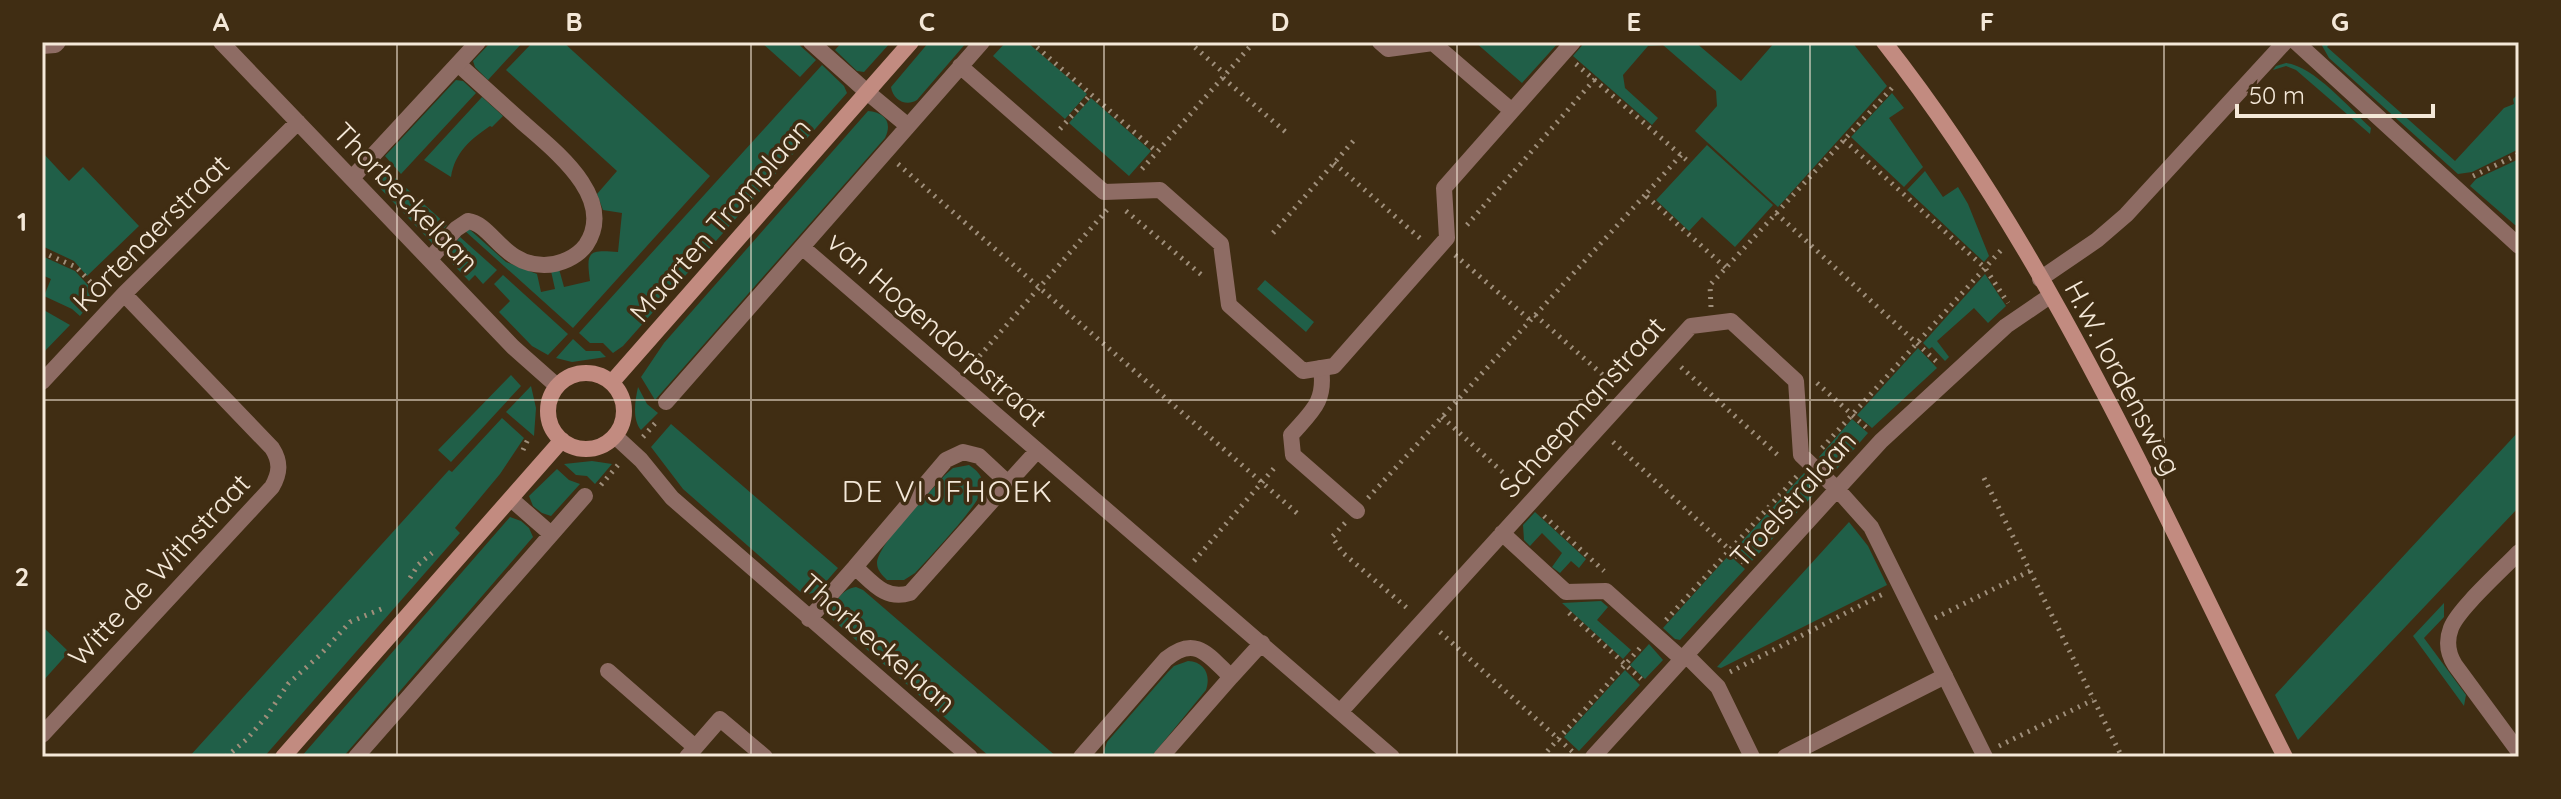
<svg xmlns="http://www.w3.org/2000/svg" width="2561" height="799" viewBox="0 0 2561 799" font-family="Quicksand,sans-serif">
<rect width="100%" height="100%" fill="#402d13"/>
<path fill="#205f48" d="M491 42H523L488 80 475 67 473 61Z
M533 42H563L710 176 573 328 465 231 468 228 506 262 537 274 541 292 555 289 551 271 559 269 564 287 590 281C586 251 588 250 618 252L622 213 603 210 597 194 617 171 506 70Z
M761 42H796L816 60 800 77Z
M842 42H891L864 72 857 71 835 50Z
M929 42H967L917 100C906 107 893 100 891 87Z
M1006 42H1027L1087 94 1065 119 993 56Z
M1475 42H1559L1522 83Z
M1585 42H1695L1741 81 1775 42H1852L1887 86 1778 207 1695 131 1717 106 1716 91 1663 45 1648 46 1623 75 1625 88 1658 118 1652 125 1573 56Z
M2320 42H2331L2327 47 2455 161 2504 108 2514 104 2513 99 2519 93V149L2472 172 2458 174 2329 58Z
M2286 63C2314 66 2350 109 2371 128L2370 134 2296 70 2286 66 2273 70 2276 66Z
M822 65 844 86 847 93 623 346 613 353 603 343H590L579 333Z
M456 80 463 81 476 93 401 174 385 156Z
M1892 93 1904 108 1889 118 1923 167 1904 187 1851 137Z
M482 97 503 116 492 127 490 126C471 139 455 152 451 177L424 160Z
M1091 98 1151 151 1129 176 1069 123Z
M868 111C884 112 893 122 885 138L655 400 641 377 664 343Z
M1707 145 1773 205 1735 247 1702 217 1689 231 1656 200Z
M42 152 69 181 83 167 139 226 87 276 74 261 42 246Z
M2519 159V225H2515L2470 186 2476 179Z
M382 166 447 225 432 243 377 185Z
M1925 171 1943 197 1958 187 1968 204 1989 256 1984 262 1907 190Z
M460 237 497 270 483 284 475 275 469 281 444 255Z
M42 256 75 271 97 295 80 316 72 309 44 296 51 279 42 275Z
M1985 274 2006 306 1988 323 1974 308 1937 341 1949 357 1945 361 1932 347 1929 349 1923 343Z
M503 275 568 334 548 355 532 346 499 312 510 301 494 284Z
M1265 280 1314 322 1306 332 1257 289Z
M42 309 70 325 42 354V340L45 330 42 328Z
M573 339 586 351H600L606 357 572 362 556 358Z
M1918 348 1937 368 1872 428 1857 415Z
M511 375 521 386 451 462 438 450Z
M531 386 536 408 534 436 506 412Z
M638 387 647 404 658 413 641 430C632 419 635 401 638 387Z
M502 418 524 438 500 474 455 528 460 533 264 757H189L449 470 452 472Z
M1852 419 1868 433 1836 470 1831 469 1819 457Z
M671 424 838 568 817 592 804 595 683 489 651 447Z
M2519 431V507L2298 740 2275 695Z
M592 461 612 464 595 484 587 476 576 475 564 464Z
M969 465C978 471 985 478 982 490 978 506 929 558 915 573L904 580H887C882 575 877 570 877 563 877 545 931 491 945 475L953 468Z
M557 469 569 480 580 484 551 516 542 513 533 506 529 496Z
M1804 473 1818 486V490L1751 562 1736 548Z
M1535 512 1586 559 1579 568 1571 561 1560 573 1552 567 1562 553 1542 533 1530 546 1524 540 1523 525Z
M510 517 521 521 529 528 533 537 343 757H301Z
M1849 522 1868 546 1887 585 1721 668 1717 667Z
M1729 555 1745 569 1680 640 1675 639 1663 628Z
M856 587 863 590 1057 757H990L833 620 830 615C833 603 842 589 856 587Z
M1601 601 1608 607 1597 620 1631 650 1623 659 1562 603Z
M2444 603V617L2424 638 2466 695 2464 706 2413 636Z
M42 626 69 652 42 682Z
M1649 644 1663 660 1645 679 1630 665Z
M1188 661C1205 662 1211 675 1206 690L1151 757H1102L1107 742 1168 672 1174 666Z
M1625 670 1640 685 1579 751 1564 737Z"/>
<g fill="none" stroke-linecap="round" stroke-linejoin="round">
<path stroke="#9f8f7b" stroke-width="5" stroke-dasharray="2 6" stroke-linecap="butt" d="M1031 42 1157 152
M1189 42 1225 74
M1576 64 1690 163
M1223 78 1288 134
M1060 129 1091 94
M1844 140 1985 268 2008 303
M1681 155 1645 195 1726 268
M1334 163 1422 240
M898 164 1298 514
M1142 169 1254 42
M2473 176 2519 154
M1126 211 1204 277
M1776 213 1937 362
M1467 225 1595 79
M1273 233 1355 139
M42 252 76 267 99 291
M1455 255 1530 320
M1711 307 1710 285 1892 88
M1535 315 1612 383
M1681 367 1780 457
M969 368 1107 210
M1817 383 1869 430
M1442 417 1520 488
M643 437 658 420
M1613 442 1744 563
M1822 448 2003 248
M523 450 529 437
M1984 478 2122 757
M601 485 618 465
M1368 498 1645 195
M1544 516 1604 571
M1345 523 1332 537 1343 553 1407 608
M1194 561 1276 466
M410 578 418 565 432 553
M1569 613 1641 679
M1935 618 2030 571
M1666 620 1797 476
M1440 632 1575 754
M1730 672 1885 593
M1999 746 2093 700
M226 757 246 740 266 717 288 684 321 654 350 622 386 607
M1542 757 1640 648"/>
<path stroke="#8e6c64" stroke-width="16" d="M811 42 867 92
M430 259 456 229 468 221C492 224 503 265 544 265 560 265 577 257 586 245 618 197 551 148 521 121 500 102 479 83 458 64
M1321 368C1326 402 1312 411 1291 435L1293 455 1357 511
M608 671 695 747
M687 757 720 719 765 757
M1785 757 1945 676"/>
<path stroke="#8e6c64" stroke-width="16" d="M221 42 513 347 557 386
M2296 42 2519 246
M42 46 55 45 58 42
M960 66 1104 192 1160 190 1221 244 1229 305 1303 371 1334 366 1447 238 1444 188 1512 111 1433 43 1388 49 1380 42
M867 92 908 126
M1512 111 1573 42
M352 178 478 42
M802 247 1392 757
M2040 279 2097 240 2126 215 2285 42
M42 382 124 294 298 122
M666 402 982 42
M615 436 641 460 672 498 970 757
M963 452 979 456 1008 483 910 593C885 601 872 582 855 567L946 460Z
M1008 483 1037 451
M511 499 551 534
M1502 533 1566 592 1606 591 1682 659
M2519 552C2503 569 2458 609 2451 628 2446 641 2448 654 2455 665L2519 752
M809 619 855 567
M1686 655 1718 687 1752 757
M1231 677 1262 643
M1340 712 1691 326 1731 321 1796 381 1801 455 1838 490 1871 527 1985 757
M42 735 272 487C280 473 281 462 272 448L124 294
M356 757 585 496
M1081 757 1166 659C1196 634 1209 656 1231 677L1161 757
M1593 757 1881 441 2006 326 2050 296"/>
<path stroke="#c28b80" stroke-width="16" d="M1884 42C2054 258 2162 514 2285 757
M548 411a38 38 0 1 1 76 0a38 38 0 1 1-76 0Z
M612 382 911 42
M283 757 562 440"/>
</g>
<path fill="none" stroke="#f4e8d8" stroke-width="2" stroke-opacity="0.55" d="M397 42V757M751 42V757M1104 42V757M1457 42V757M1810 42V757M2164 42V757M42 400H2519"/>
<g text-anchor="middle" stroke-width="7" stroke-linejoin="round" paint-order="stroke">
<g font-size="28" fill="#f4e8d8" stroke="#402d13">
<text transform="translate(406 197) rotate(46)" y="10">Thorbeckelaan</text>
<text transform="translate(720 220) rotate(-49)" y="10">Maarten Tromplaan</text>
<text transform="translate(151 233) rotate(-45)" y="10">Kortenaerstraat</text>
<text transform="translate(937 329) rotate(41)" y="10">van Hogendorpstraat</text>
<text transform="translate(2123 378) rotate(62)" y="10">H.W. Iordensweg</text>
<text transform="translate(1582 407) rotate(-48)" y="10">Schaepmanstraat</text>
<text transform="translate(1793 499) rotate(-48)" y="10">Troelstralaan</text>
<text transform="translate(159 570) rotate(-47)" y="10">Witte de Withstraat</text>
<text transform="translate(878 643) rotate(41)" y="10">Thorbeckelaan</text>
</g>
<g font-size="30" letter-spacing="2" fill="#f4e8d8" stroke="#402d13">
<text x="948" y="502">DE VIJFHOEK</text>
</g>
</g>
<rect width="2561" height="799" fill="none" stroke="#402d13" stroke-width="88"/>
<path d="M2237 104v12h196v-12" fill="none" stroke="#f4e8d8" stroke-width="4"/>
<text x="2249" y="104" font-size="24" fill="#f4e8d8" stroke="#402d13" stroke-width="6" paint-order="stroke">50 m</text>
<rect x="44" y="44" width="2473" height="711" fill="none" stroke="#f4e8d8" stroke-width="3"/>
<g font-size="26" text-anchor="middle" font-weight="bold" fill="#f4e8d8">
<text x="221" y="31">A</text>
<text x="574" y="31">B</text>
<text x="927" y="31">C</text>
<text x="1280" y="31">D</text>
<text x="1634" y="31">E</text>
<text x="1987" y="31">F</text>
<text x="2340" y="31">G</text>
<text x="22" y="231">1</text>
<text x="22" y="586">2</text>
</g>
</svg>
